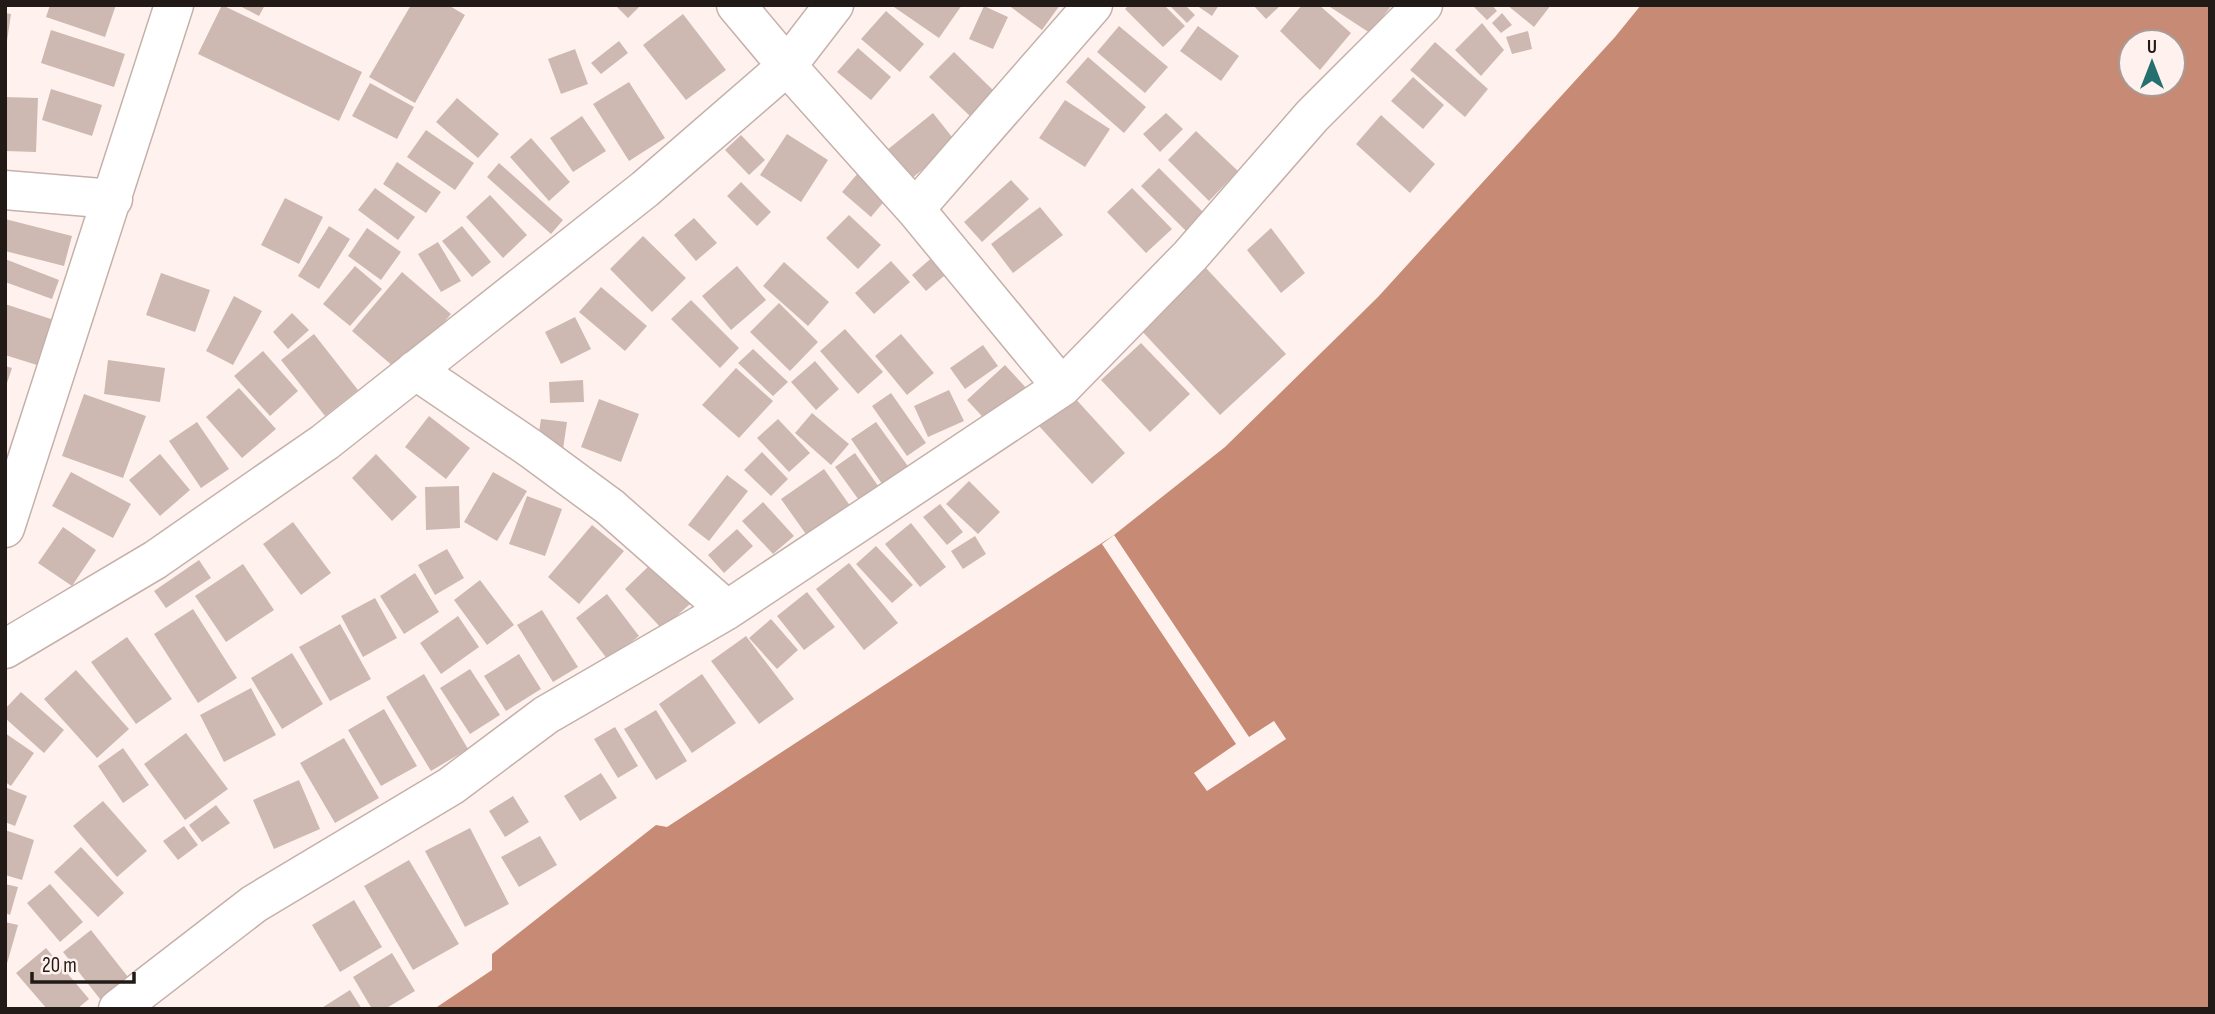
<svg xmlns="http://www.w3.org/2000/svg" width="2215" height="1014" viewBox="0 0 2215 1014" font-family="'Sofia Sans Condensed',sans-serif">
<rect width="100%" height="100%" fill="#fff2ee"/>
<path fill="#c78a74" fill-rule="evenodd" d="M1641 5H2210V1009H434L492 970V954L656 825 667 827 1114 535 1225 447 1378 297 1615 37ZM2131 42H2173V84H2131Z"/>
<path fill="#fff2ee" d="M1114 535 1249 737 1274 721 1286 739 1207 791 1194 773 1236 744 1102 544Z"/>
<path fill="#cdb9b2" d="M50 5H116L105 37 46 17Z
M222 5 362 72 339 121 198 54Z
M238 5H265L259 16Z
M411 5H448L465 15 415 103 369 77Z
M615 5H641L628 18Z
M891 5H962L939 38Z
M1008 5H1060L1042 30Z
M1129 5H1164L1185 26 1163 47 1125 9Z
M1169 5H1185L1195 15 1187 23Z
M1196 5H1219L1212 16Z
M1253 5H1281L1266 19Z
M1302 5H1319L1351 33 1320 70 1280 31Z
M1327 5H1392L1370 33Z
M1472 5H1492L1497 11 1487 20Z
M1507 5H1551L1534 27Z
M984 6 1008 17 993 49 969 39Z
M886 11 924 44 900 72 861 39Z
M5 13 11 14 7 41H5Z
M1502 13 1512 25 1501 33 1492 23Z
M683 14 726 70 686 100 643 45Z
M1482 23 1504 50 1481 76 1455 50Z
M1119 26 1168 67 1145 93 1097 52Z
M1198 26 1239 56 1221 81 1180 51Z
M51 30 125 54 114 87 41 63Z
M1528 31 1532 49 1512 54 1506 37Z
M619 41 628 53 601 74 591 63Z
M1435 42 1488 89 1465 117 1410 70Z
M858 48 891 77 871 100 837 72Z
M575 49 588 84 561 94 548 59Z
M954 52 996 93 972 118 929 77Z
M1088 57 1146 107 1124 133 1066 82Z
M1413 77 1444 105 1423 129 1391 101Z
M629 82 665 138 629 161 593 104Z
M370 83 414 107 397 139 352 116Z
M51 89 102 105 92 136 42 120Z
M5 97 38 98 36 152 5 151Z
M457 98 499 134 478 158 436 122Z
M1065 100 1110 129 1085 167 1039 138Z
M933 113 956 142 911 179 887 150Z
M1166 113 1183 129 1160 152 1143 134Z
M1381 115 1435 164 1410 193 1356 144Z
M582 116 606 151 573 172 550 138Z
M426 130 474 163 455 190 407 157Z
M1196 131 1238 171 1209 201 1168 160Z
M787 134 828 160 801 202 760 175Z
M741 135 765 160 749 175 725 150Z
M531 138 570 182 549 201 510 157Z
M397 162 441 192 426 213 383 184Z
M499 163 563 220 551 234 487 177Z
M1159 168 1205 214 1187 232 1141 186Z
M858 173 887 198 871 217 842 192Z
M1011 180 1029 199 982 242 964 222Z
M741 182 771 212 757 226 727 196Z
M375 188 415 217 398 240 358 210Z
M1132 188 1172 229 1146 253 1107 212Z
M490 195 527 235 503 258 466 217Z
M285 198 323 217 299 264 261 245Z
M1040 207 1063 235 1013 273 991 244Z
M849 215 881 245 858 269 826 238Z
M694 218 717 243 696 261 674 235Z
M5 219 72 236 64 266 5 251Z
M329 226 350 239 319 289 298 276Z
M462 226 491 262 472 277 442 241Z
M367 228 401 252 381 280 348 256Z
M1271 228 1305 273 1281 293 1247 250Z
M643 236 686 278 652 312 610 269Z
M438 242 461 281 441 292 418 254Z
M936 254 950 271 926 291 912 275Z
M5 259 59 280 52 299 5 282Z
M891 261 910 282 874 314 855 293Z
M784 262 829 302 808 326 763 286Z
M355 266 382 289 350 326 323 304Z
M737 266 766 300 731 330 702 296Z
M1206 268 1286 354 1220 415 1140 329Z
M402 272 451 314 401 373 352 331Z
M161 273 210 290 195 332 146 315Z
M601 287 647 326 625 351 579 312Z
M234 296 262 311 233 365 206 351Z
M691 300 739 348 720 368 671 319Z
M779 303 818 342 790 371 750 332Z
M5 304 54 320 40 366 5 355Z
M292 313 309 330 288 349 273 332Z
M575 317 591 349 561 364 545 332Z
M845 329 883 372 858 394 820 351Z
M314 334 358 390 325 416 281 360Z
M901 334 934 373 907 395 875 356Z
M1141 343 1190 394 1150 432 1101 380Z
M983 345 998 366 965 389 950 368Z
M753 349 788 382 773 396 738 363Z
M263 351 298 391 270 416 234 376Z
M108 360 165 368 160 402 104 394Z
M815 361 839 389 816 410 791 382Z
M1005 365 1030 392 991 426 967 400Z
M5 366 12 368 6 386H5Z
M736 368 773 401 739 438 702 405Z
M583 380 584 402 550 403 549 382Z
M239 388 276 429 242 458 206 417Z
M949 390 964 421 928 437 914 406Z
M891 393 926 443 907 456 872 406Z
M84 394 146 416 123 478 62 456Z
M1073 396 1125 453 1092 484 1039 426Z
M599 399 639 414 621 462 581 447Z
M812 413 849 444 831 465 795 433Z
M429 416 470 448 446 479 405 447Z
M541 419 567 422 563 449 537 445Z
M778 419 810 453 789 472 757 438Z
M197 422 229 469 201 488 169 441Z
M876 422 915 476 889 494 851 439Z
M762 452 788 479 771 496 744 470Z
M855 453 881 490 861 503 835 467Z
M160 454 190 490 160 516 129 480Z
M376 454 417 497 392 521 352 478Z
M824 469 851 507 808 537 781 499Z
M71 472 131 504 113 538 52 506Z
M493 472 527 491 497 541 464 522Z
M727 475 748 491 709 541 688 525Z
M969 481 1000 512 978 534 946 504Z
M459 486 460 528 426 530 425 487Z
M527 496 562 509 545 556 509 544Z
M763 502 794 536 773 554 742 521Z
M940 504 963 532 947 545 923 517Z
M293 522 331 573 301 595 263 544Z
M911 523 946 567 920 587 885 544Z
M592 525 624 551 579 604 548 577Z
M63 527 96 550 72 586 38 563Z
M737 529 753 546 724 573 708 555Z
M975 536 986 554 963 569 951 551Z
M876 546 913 585 892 603 856 564Z
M447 549 464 578 435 595 418 565Z
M199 560 211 578 166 608 154 591Z
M652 563 690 604 662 629 625 589Z
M849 563 898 623 864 650 816 589Z
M243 564 274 610 226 642 195 596Z
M415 573 439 612 404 634 380 596Z
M480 580 514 625 487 645 454 600Z
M807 592 835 627 804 650 777 616Z
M607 594 639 636 608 660 576 618Z
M375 598 397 638 363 657 341 616Z
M193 609 237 678 198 703 154 634Z
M542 610 578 667 553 682 517 625Z
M458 616 479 647 441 674 420 643Z
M771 619 798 650 777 669 749 638Z
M340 624 371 679 330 701 299 647Z
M746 636 794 699 759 724 711 661Z
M127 637 172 699 136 724 91 662Z
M292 653 323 704 282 729 251 678Z
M519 654 541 689 506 711 484 676Z
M470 669 500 715 470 734 440 688Z
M76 670 129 729 97 758 44 699Z
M424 674 468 749 431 771 386 697Z
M702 674 736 723 692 753 659 704Z
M251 688 276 735 224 762 200 715Z
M21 692 64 730 44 753 5 718V709Z
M384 709 417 766 381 786 348 730Z
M656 710 687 761 656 780 624 729Z
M615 727 638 766 618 778 594 739Z
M5 733 34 753 11 786 5 782Z
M186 733 228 789 185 820 144 764Z
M344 738 379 798 335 823 300 763Z
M123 748 149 785 123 803 98 766Z
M601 773 617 798 580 821 564 796Z
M299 780 320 829 274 849 253 800Z
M5 787 27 796 15 826 5 822Z
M513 796 529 822 505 837 489 811Z
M103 801 147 851 117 877 73 826Z
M216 805 230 823 202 842 189 825Z
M184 826 198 845 178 860 163 841Z
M470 828 509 904 465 927 425 851Z
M5 830 34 840 22 880 5 875Z
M540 836 557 865 519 887 501 857Z
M81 847 124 893 98 917 54 872Z
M409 860 459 944 413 970 364 886Z
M5 884 18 887 10 915 5 913Z
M50 884 83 922 60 942 27 903Z
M354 900 382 947 340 972 312 925Z
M5 922 18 925 6 967H5Z
M91 930 128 977 100 999 63 952Z
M46 948 89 999 77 1009H47L16 973Z
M392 953 415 991 385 1009H372L353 977Z
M350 990 362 1009H320Z"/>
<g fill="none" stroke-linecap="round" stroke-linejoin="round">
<defs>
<path id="minor" d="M736 5 787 66 915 209 1062 387
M5 190 113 199
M915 209 1093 5
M415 370 530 448 610 507 727 610
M5 528 174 5
M5 649 155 560 325 442 645 189 787 66 834 5
M118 1009 254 904 451 786 546 715 727 610 1062 387 1190 256 1312 116 1423 5"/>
</defs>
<use href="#minor" stroke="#c5b1aa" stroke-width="41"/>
<use href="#minor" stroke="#fff" stroke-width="38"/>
</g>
<rect width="2215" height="1014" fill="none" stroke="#211a17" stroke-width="14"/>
<g transform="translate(2152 63)"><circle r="33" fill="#fff2ee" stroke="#a69c98" stroke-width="2"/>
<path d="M0-5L12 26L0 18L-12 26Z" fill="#25706e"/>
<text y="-10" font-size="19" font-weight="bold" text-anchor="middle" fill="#211a17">U</text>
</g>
<path d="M32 972v10h102v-10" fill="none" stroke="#211a17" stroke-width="3.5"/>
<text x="42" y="972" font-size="21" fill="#211a17" stroke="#fff2ee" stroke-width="5" paint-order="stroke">20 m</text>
</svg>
